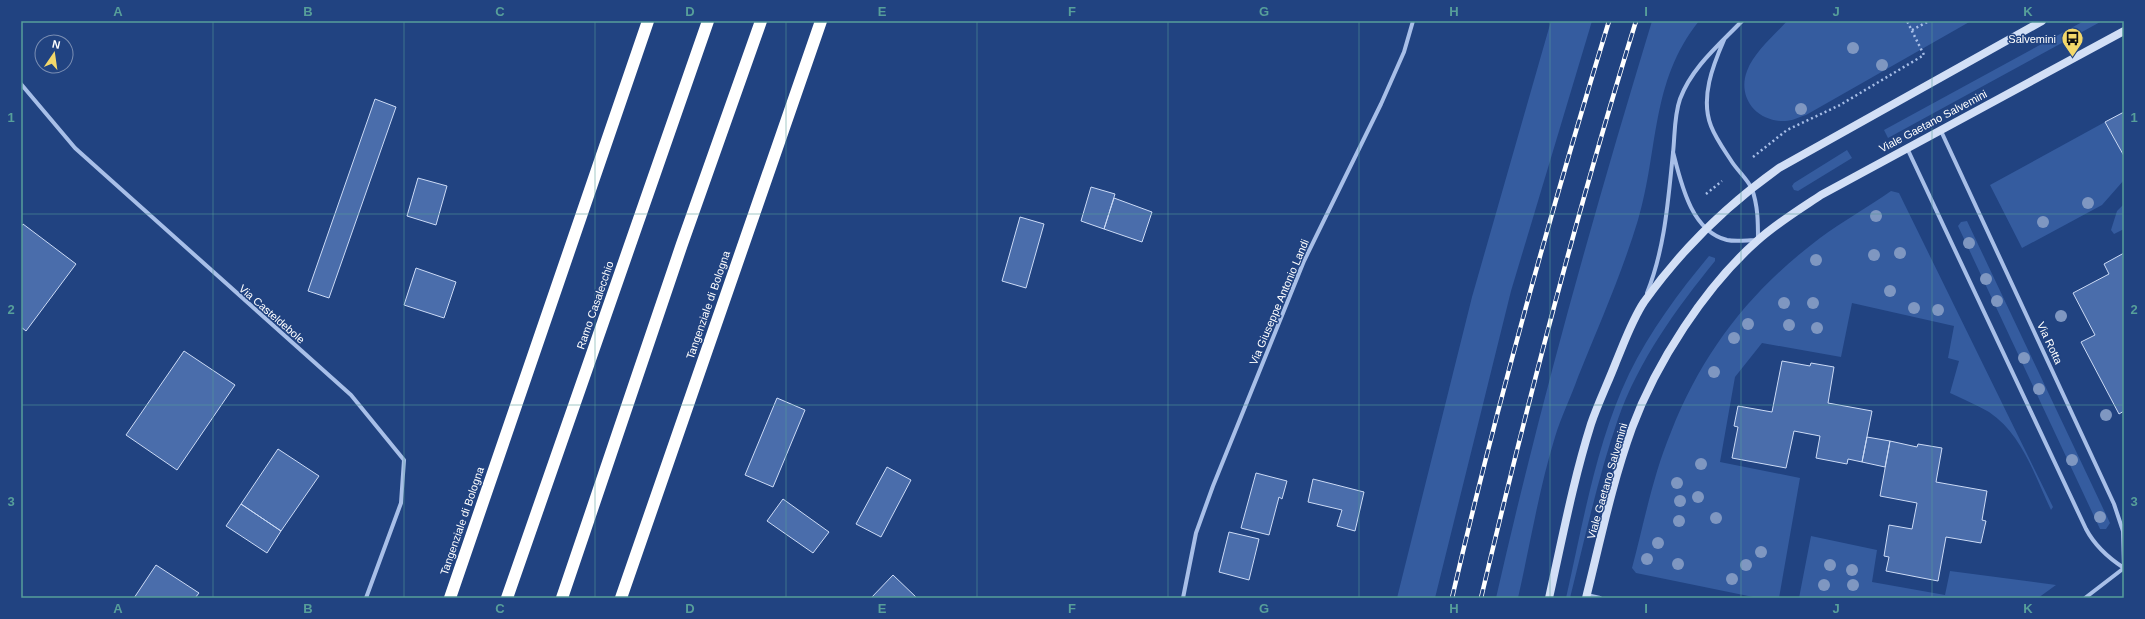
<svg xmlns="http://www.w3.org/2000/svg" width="2145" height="619" viewBox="0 0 2145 619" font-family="Helvetica,sans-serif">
<rect width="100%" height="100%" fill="#214381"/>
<path fill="#355c9f" d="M1551 21H1592L1511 291 1435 598H1397L1472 297Z
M1652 21H1699C1650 82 1659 150 1638 220 1622 273 1599 325 1578 377 1571 397 1561 417 1555 437 1539 489 1530 545 1518 598H1496C1540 404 1594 212 1652 21Z
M1787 21H1971L1806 115C1799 117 1792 121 1785 121 1756 122 1737 97 1747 71 1754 52 1774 36 1787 21Z
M2084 21H2102L1888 138 1884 130Z
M2105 122 2124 156V180L2102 205 2022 248 1990 185Z
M1847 150 1852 158 1798 191 1794 190 1792 186 1794 183Z
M1891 191 1899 193 2053 507 2051 510C2035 476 2022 434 1989 412 1977 405 1963 399 1950 393L1959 361 1948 358 1954 326 1852 303 1841 357 1762 343 1735 377 1720 462 1800 478 1779 598H1758L1636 573 1632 568C1644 523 1653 475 1671 432 1703 351 1751 290 1820 238 1843 221 1868 207 1891 191Z
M2124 204V229L2114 234 2111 230 2117 211Z
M1967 221 2110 523 2106 529H2100L1958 226 1961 222Z
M1709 256 1715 258V261C1676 309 1639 360 1618 419 1598 477 1585 538 1570 598H1566C1583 523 1596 443 1629 374 1650 331 1679 292 1709 256Z
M1811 536 1877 550 1872 582 1945 595 1950 571 2056 585 2038 598H1799Z"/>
<path fill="#4a6dab" stroke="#ccdbf6" d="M375 99 396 107 329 298 308 291Z
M2124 112V156L2105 122Z
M418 178 447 186 436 225 407 216Z
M1091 187 1115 194 1104 229 1081 221Z
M1114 198 1152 212 1142 242 1104 229Z
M1020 217 1044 224 1026 288 1002 281Z
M23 224 76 264 26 331 21 327V227Z
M2124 253V411L2119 414 2081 342 2095 335 2073 293 2109 274 2104 264Z
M416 268 456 282 444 318 404 305Z
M184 351 235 385 177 470 126 435Z
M1782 361 1810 366 1811 363 1834 367 1828 403 1872 411 1862 462 1848 459 1847 464 1816 458 1820 436 1794 431 1786 468 1732 458 1738 427 1734 426 1738 406 1772 412Z
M777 398 805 410 773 487 745 475Z
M1867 437 1890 441 1885 467 1862 462Z
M1890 441 1917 447 1918 444 1942 448 1936 482 1987 491 1982 520 1986 521 1981 543 1946 537 1938 581 1886 571 1889 557 1884 556 1889 525 1912 529 1917 503 1880 496Z
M278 449 319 476 281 531 241 504Z
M887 467 911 480 881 537 856 524Z
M1256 473 1287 481 1282 499 1279 497 1269 535 1241 528Z
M1313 479 1364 492 1355 531 1337 526 1342 510 1308 502Z
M783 499 829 532 813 553 767 521Z
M241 504 281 531 267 553 226 526Z
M1229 532 1259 539 1249 580 1219 572Z
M156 565 199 593 195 598H134Z
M893 575 917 598H871Z"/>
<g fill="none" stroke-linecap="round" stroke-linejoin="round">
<path stroke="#a8bfe8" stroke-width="2.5" stroke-dasharray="2 3" stroke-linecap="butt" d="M1912 30 1929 21
M1753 157 1787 130 1840 105 1924 55 1907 21
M1706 194 1722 181"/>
<path stroke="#a8bfe8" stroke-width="4" d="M21 84 75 148 351 395 404 460 401 503 366 598
M1941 131 2114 504 2123 531 2124 568
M1907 148 2086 529C2095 546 2107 557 2124 568
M1673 152C1681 183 1691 231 1727 240 1736 242 1748 240 1758 240 1758 222 1758 206 1752 189 1748 180 1738 171 1732 162 1725 151 1716 139 1711 126 1700 98 1713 65 1724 40
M1647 293C1665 248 1668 201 1673 153 1675 135 1674 116 1680 99 1692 67 1719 45 1742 21
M1587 595 1600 598
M1183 598 1196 533 1213 486 1304 261 1381 104 1404 52 1413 21
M2085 598 2124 568"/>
<path stroke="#d2dff6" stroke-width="8" d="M1549 598C1562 540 1573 481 1591 424 1598 403 1608 383 1616 362 1624 343 1632 320 1644 302 1681 250 1727 205 1779 168L2042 21
M1586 598C1600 542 1612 483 1632 428 1656 363 1705 287 1757 241 1777 223 1800 209 1821 195L2124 31"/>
<path stroke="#fff" stroke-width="12" d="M450 598 648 21
M507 598 708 21
M562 598 682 244 761 21
M621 598 821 21"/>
<defs>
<path id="rail" d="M1452 598C1497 404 1551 211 1609 21
M1481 598C1527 404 1577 211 1636 21"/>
</defs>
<use href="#rail" stroke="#fff" stroke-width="4.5"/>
<use href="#rail" stroke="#214381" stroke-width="3" stroke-dasharray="9" stroke-linecap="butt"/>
</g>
<g fill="#7f97c1">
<circle cx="1853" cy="48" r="6"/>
<circle cx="1882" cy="65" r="6"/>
<circle cx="1801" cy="109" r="6"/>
<circle cx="2088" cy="203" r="6"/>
<circle cx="1876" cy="216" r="6"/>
<circle cx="2043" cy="222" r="6"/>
<circle cx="1969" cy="243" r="6"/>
<circle cx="1900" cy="253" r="6"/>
<circle cx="1874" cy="255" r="6"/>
<circle cx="1816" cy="260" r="6"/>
<circle cx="1986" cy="279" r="6"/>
<circle cx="1890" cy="291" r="6"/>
<circle cx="1997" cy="301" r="6"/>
<circle cx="1784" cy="303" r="6"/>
<circle cx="1813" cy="303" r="6"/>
<circle cx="1914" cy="308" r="6"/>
<circle cx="1938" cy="310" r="6"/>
<circle cx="2061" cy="316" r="6"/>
<circle cx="1748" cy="324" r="6"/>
<circle cx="1789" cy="325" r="6"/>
<circle cx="1817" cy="328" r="6"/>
<circle cx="1734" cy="338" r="6"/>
<circle cx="2024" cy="358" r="6"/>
<circle cx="1714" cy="372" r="6"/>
<circle cx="2039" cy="389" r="6"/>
<circle cx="2106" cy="415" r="6"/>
<circle cx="2072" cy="460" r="6"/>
<circle cx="1701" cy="464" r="6"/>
<circle cx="1677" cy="483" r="6"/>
<circle cx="1698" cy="497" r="6"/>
<circle cx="1680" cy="501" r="6"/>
<circle cx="2100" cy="517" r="6"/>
<circle cx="1716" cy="518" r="6"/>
<circle cx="1679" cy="521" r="6"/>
<circle cx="1658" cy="543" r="6"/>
<circle cx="1761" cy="552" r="6"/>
<circle cx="1647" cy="559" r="6"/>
<circle cx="1678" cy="564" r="6"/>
<circle cx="1746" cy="565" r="6"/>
<circle cx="1830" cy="565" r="6"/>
<circle cx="1852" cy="570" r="6"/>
<circle cx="1732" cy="579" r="6"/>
<circle cx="1824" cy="585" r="6"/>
<circle cx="1853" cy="585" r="6"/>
</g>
<path fill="none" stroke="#579f9a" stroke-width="1" stroke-opacity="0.55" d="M213 21V598M404 21V598M595 21V598M786 21V598M977 21V598M1168 21V598M1359 21V598M1550 21V598M1741 21V598M1932 21V598M21 214H2124M21 405H2124"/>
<defs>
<symbol id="bus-pin" viewBox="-11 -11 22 30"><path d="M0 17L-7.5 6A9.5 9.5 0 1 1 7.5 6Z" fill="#f4d86a" stroke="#214381"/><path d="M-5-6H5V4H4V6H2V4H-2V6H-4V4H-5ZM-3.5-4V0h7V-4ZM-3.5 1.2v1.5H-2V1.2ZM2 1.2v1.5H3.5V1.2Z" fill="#111"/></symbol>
</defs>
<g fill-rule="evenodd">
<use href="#bus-pin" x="2060" y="26" width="25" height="34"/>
</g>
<g text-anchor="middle" stroke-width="3" stroke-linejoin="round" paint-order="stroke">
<g font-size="11" fill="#fff" stroke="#214381" text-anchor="end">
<text x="2056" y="43">Salvemini</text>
</g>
<g font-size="11" fill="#fff" stroke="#214381">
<text transform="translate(1933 121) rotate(-28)" y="4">Viale Gaetano Salvemini</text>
<text transform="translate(1279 302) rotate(-67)" y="4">Via Giuseppe Antonio Landi</text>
<text transform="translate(595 305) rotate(-71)" y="4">Ramo Casalecchio</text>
<text transform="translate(708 305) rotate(-71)" y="4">Tangenziale di Bologna</text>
<text transform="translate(272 314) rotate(41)" y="4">Via Casteldebole</text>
<text transform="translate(2050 343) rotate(65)" y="4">Via Rotta</text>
<text transform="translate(1607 481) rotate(-74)" y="4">Viale Gaetano Salvemini</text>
<text transform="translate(462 521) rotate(-71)" y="4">Tangenziale di Bologna</text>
</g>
</g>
<rect width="2145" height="619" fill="none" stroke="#214381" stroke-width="44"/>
<g transform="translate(54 54) rotate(13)"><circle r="19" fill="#214381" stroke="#7a8eb3"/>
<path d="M0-3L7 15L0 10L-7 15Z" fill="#f4d86a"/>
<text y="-6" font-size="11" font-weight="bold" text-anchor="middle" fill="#ffffff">N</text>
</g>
<rect x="22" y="22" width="2101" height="575" fill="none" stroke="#579f9a" stroke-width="1.5"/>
<g font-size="13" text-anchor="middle" font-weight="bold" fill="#579f9a">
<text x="118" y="16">A</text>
<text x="308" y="16">B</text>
<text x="500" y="16">C</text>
<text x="690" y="16">D</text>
<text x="882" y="16">E</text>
<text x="1072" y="16">F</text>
<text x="1264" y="16">G</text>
<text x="1454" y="16">H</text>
<text x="1646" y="16">I</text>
<text x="1836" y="16">J</text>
<text x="2028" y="16">K</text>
<text x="11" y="122">1</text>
<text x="2134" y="122">1</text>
<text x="11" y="314">2</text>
<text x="2134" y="314">2</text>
<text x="11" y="506">3</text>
<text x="2134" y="506">3</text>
<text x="118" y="613">A</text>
<text x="308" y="613">B</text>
<text x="500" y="613">C</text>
<text x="690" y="613">D</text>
<text x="882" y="613">E</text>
<text x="1072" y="613">F</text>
<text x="1264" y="613">G</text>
<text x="1454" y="613">H</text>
<text x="1646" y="613">I</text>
<text x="1836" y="613">J</text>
<text x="2028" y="613">K</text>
</g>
</svg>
